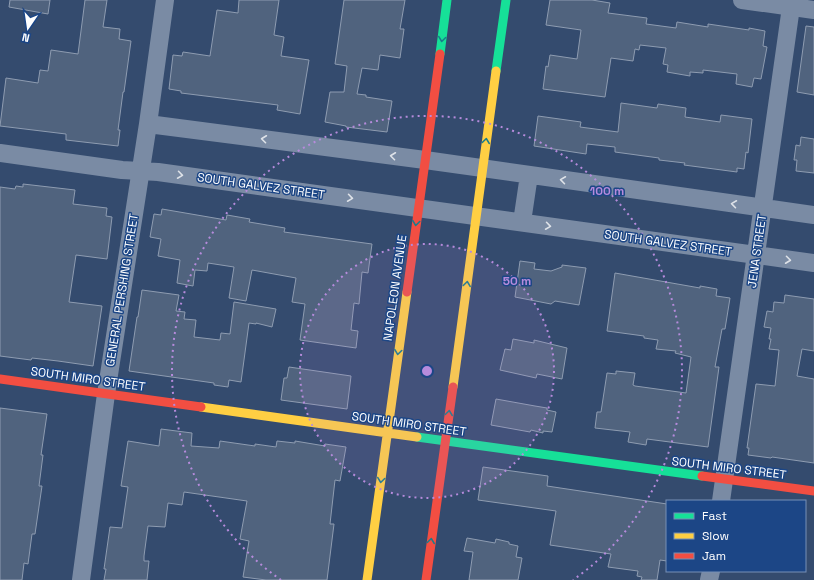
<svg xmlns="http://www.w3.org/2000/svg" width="814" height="580" viewBox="0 0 814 580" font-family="'Space Grotesk',sans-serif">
<rect width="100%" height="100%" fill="#344b6e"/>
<path fill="#50637e" stroke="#8e9cb1" d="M10 0H50L48 14 9 7Z
M85 0H107L103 27 120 29 119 39 131 41 124 92H123L118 130H120L118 146 66 140V134L0 126 6 78 38 83 40 70 48 71 51 50 78 54Z
M239 0H279L274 35 284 37 281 56 309 60 300 114 277 110 278 105 181 93V91L169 89 173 55 182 56 183 52 210 56 217 10 238 13Z
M344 0H405L400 29H404L400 58 380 55 378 70 362 68 357 94 366 95V97L392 101 387 132 346 127V126L325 122 330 92H344L347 66 335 64Z
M550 0H592L610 3 608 13 647 18 646 24 676 28 677 22 708 27V24L749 30V28L765 31 763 46 767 47 761 79 754 78 752 87 736 84 737 74 703 70V73L690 72V76L667 72 668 65 663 64 666 48 640 45 639 50 635 49 633 61 611 58 605 97 543 89 546 66 548 67 550 55 577 59 581 30 546 25Z
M806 26 814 27V95L797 92Z
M621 103 657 108 658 104 686 108 685 117 720 122 721 115 752 119 748 153 746 152 744 169 737 168V172L684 165 685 163 659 160V158L615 152V147L587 144 586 154 534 146 538 116 581 122 580 127 618 132Z
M801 137 814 139V173L796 171 797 160H794L796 145 800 146Z
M23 184 75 190 73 204 107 208 106 216 112 217 107 259 76 255 69 302 102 306 93 366 58 361 32 358 31 360 0 356V187L15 189 16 186 23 187Z
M162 209 226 220 227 215 250 219 249 222 285 228 284 232 372 244 368 273 362 272 359 304 354 303 351 330 358 331 356 348 300 340 305 304 292 302 296 278 252 270 246 301 229 298 234 267 208 263 207 271 195 270 193 286 177 283 180 260 158 256 161 239 150 237 154 214 161 215Z
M520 261 535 263 534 269 551 271 562 267V265L586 268 579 305 555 301 551 304 515 297Z
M615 273 700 288V286L717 289 716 296 730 298 725 329H722L715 367H719L708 447 647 439 646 445 628 442 630 432 595 428 597 412H601L607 373 616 374V371L635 373 633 385 635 386 686 393 691 357 675 353 676 351 656 349 658 340 644 338V336L607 331Z
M142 290 179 295 176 311 185 312 184 319 196 320 194 337 220 340 221 333 230 334 234 302 276 309 272 327 256 323V324L249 323 241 382 229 380 228 387 214 385V383L129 371 137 317H138Z
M785 295 814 299V351L802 349 797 376 814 379V463L772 457 771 458 748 455 749 448H747L756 384 775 386 779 350 769 349 771 339H769L771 328 764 327 767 311 773 312 774 302 784 303Z
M513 339 534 343V340L567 348 562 379 537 374 536 378 500 370 505 349 511 350Z
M289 367 351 376 347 409 281 400 284 378H287Z
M496 399 535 406 547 408V410L556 412 552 432 543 431V433L531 430 530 432 491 425Z
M0 408 47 414 41 455H43L39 486H42L35 534H32L28 564 24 563 22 580H0Z
M161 429 192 433 191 446 219 448 220 441 255 446V444L276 447 277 441 295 443V441L325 446V444L346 447 340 481 335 480 330 524H334L327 580H266L243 577 249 541 240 539 247 501 184 492 182 505 168 503 165 527 148 526 144 556V561H149L147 580H104L106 569H104L110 527 122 528 128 487 121 486 128 441 159 446Z
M483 467 548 476 547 486 667 504V561L660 560 657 580H641L642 577 637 576 638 571 608 567 611 554 550 545 556 511 478 500Z
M467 538 495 543 496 539 509 542V544L518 546 516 557 522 558 518 580H469L473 552 464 551Z"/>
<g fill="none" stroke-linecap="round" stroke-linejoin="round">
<path stroke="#7a8ba4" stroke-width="18" d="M742 0 814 10
M148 124 425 160 814 215
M0 153 122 170 158 172 814 263
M522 222 529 175
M721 501 792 0
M81 580 106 394 148 124 165 0
M709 580 711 571"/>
<path stroke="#16e098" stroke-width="9" d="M440 54 447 0
M496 71 506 0
M417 437 702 476"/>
<path stroke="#ffcf43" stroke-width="9" d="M453 387 496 71
M201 407 417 437
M367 580 407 292"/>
<path stroke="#f24e42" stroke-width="9" d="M407 292 440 54
M0 379 201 407
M702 476 814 491
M426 580 453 387"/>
</g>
<defs><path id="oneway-chevron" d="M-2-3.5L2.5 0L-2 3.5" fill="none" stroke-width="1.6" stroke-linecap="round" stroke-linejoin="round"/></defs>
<g stroke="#1a7c8c">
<use href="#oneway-chevron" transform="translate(442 39) rotate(98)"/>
<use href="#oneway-chevron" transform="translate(486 141) rotate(-82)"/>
<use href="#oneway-chevron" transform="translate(416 223) rotate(98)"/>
<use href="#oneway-chevron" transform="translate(467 284) rotate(-82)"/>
<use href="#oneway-chevron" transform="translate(398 352) rotate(98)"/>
<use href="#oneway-chevron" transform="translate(449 413) rotate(-82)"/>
<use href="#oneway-chevron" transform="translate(381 480) rotate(98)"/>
<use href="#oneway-chevron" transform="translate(431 541) rotate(-82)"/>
</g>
<g stroke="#dee2e8">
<use href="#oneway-chevron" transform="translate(264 139) rotate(-173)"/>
<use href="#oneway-chevron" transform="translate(393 156) rotate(-173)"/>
<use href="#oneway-chevron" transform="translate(180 175) rotate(8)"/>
<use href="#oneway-chevron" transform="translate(563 180) rotate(-172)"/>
<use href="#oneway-chevron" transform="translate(350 198) rotate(8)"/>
<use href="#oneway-chevron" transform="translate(734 204) rotate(-172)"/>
<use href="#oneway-chevron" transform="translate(548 226) rotate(8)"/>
<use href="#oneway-chevron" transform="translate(788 260) rotate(7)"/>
</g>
<circle cx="427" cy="371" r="127" fill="#b68bdc" fill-opacity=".12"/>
<g fill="none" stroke="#b68bdc" stroke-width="2" stroke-dasharray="2 4">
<circle cx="427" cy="371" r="127"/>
<path d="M281 580A255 255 0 1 1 573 580"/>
</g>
<g text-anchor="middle" stroke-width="3" stroke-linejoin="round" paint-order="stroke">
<g font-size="12" fill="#fff" stroke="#1c4686">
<text transform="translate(261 186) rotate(8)" y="4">SOUTH GALVEZ STREET</text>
<text transform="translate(668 243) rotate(8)" y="4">SOUTH GALVEZ STREET</text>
<text transform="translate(757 251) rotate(-82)" y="4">JENA STREET</text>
<text transform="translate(395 288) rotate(-82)" y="4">NAPOLEON AVENUE</text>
<text transform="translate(122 290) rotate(-81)" y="4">GENERAL PERSHING STREET</text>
<text transform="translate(88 379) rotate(8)" y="4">SOUTH MIRO STREET</text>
<text transform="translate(409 424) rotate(8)" y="4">SOUTH MIRO STREET</text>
<text transform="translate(729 468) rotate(7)" y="4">SOUTH MIRO STREET</text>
</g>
</g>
<circle cx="427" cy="371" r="6" fill="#b68bdc" stroke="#1c4686" stroke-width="2"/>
<g font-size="12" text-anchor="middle" font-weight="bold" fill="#b68bdc" stroke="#1c4686" stroke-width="3" stroke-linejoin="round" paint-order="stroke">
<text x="607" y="195">100 m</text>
<text x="517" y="285">50 m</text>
</g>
<rect x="666" y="500" width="140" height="72" fill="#1c4686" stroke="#7790b6"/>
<rect x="674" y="513" width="20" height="6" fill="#16e098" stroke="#7790b6"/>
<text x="702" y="520" font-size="12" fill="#ffffff">Fast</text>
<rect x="674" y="533" width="20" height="6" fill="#ffcf43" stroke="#7790b6"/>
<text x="702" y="540" font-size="12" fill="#ffffff">Slow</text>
<rect x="674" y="553" width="20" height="6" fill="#f24e42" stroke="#7790b6"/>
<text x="702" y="560" font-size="12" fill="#ffffff">Jam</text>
<g transform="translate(28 28) rotate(193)" stroke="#1c4686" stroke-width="3" paint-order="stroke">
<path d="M0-3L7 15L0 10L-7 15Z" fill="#ffffff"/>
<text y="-6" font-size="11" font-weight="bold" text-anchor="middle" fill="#ffffff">N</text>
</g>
</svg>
